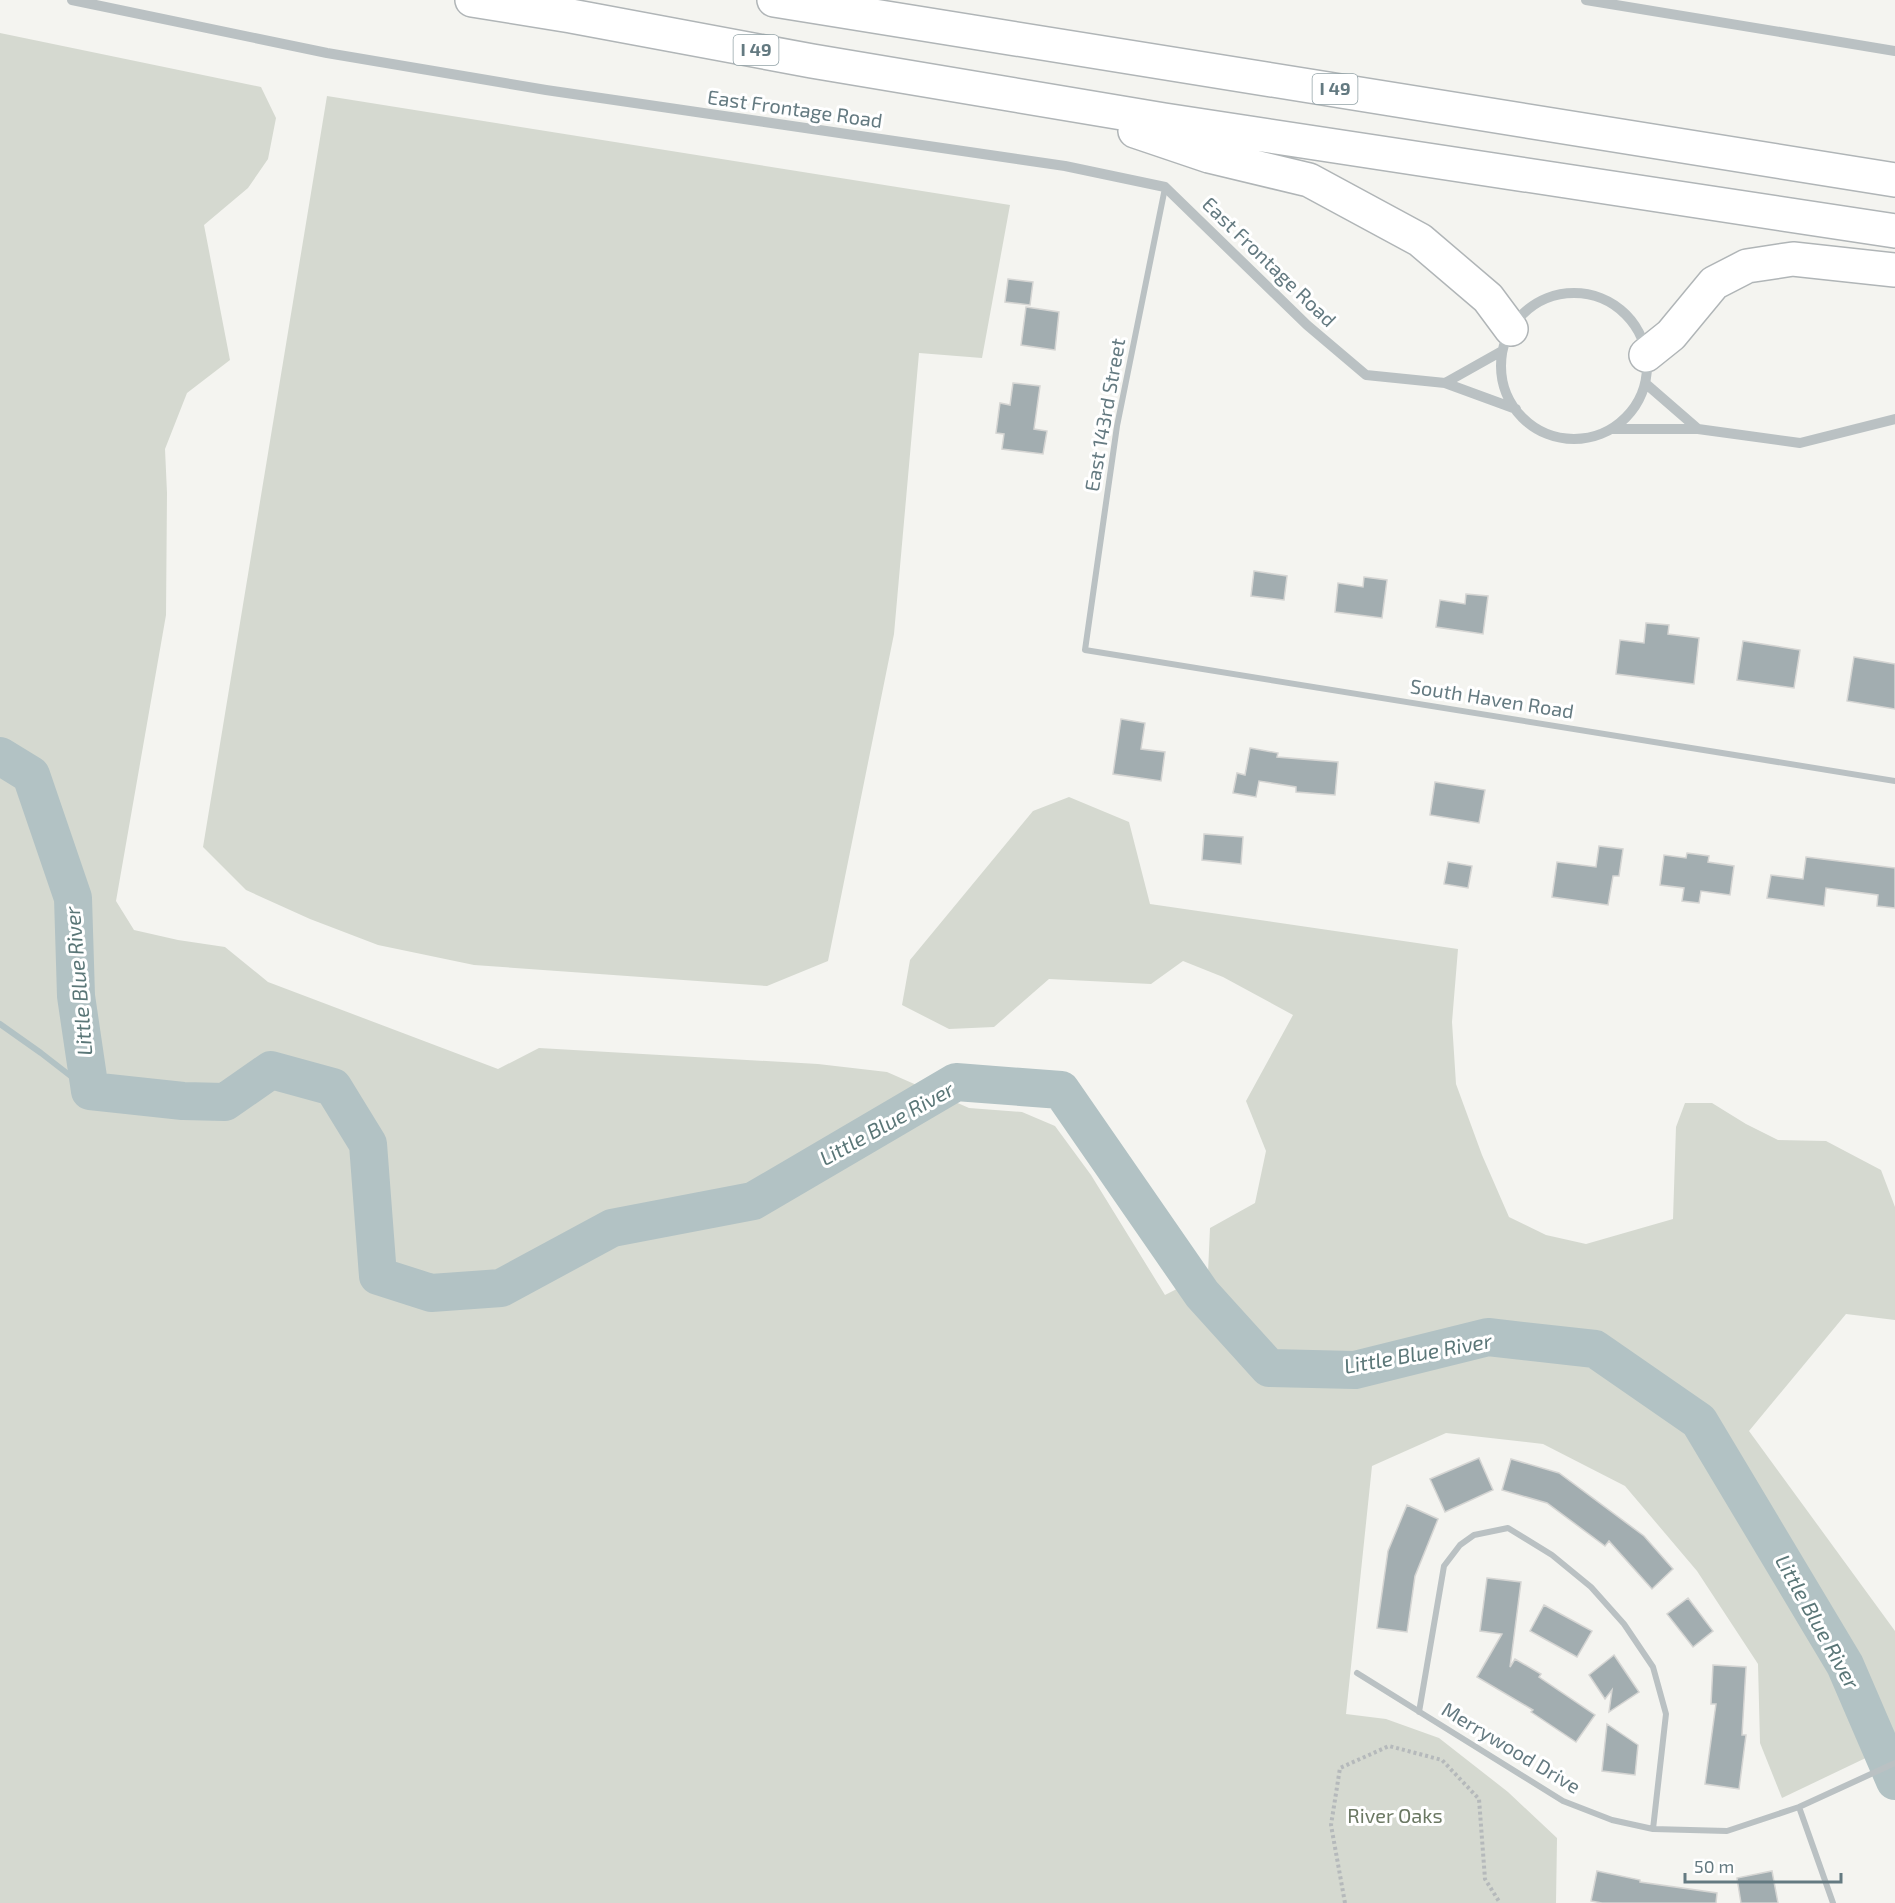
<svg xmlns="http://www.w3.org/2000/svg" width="1895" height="1903" viewBox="0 0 1895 1903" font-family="'Exo 2',sans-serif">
<rect width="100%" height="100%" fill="#f4f4f0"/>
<path fill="#d5d9d0" d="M0 33 261 87 276 118 268 159 248 188 204 225 230 360 187 393 165 449 167 493 166 615 116 901 134 930 178 940 225 947 268 982 498 1069 539 1048 818 1064 887 1072 969 1108 1022 1112 1055 1126 1091 1175 1165 1295 1208 1273 1210 1228 1255 1203 1266 1151 1246 1101 1293 1015 1223 977 1183 961 1151 984 1049 979 994 1027 949 1029 902 1005 910 960 1033 811 1069 797 1129 822 1150 904 1458 949 1452 1022 1456 1084 1482 1155 1509 1217 1546 1235 1586 1244 1673 1219 1676 1127 1685 1103H1712L1746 1124 1778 1140 1826 1141 1881 1170 1895 1207V1320L1846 1314 1749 1431 1895 1631V1744L1782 1798 1760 1743 1758 1664 1697 1571 1625 1486 1543 1444 1446 1433 1372 1466 1346 1714 1386 1719 1439 1738 1508 1792 1557 1838 1556 1903H0Z
M327 96 1010 205 982 358 919 353 894 634 828 961 767 986 474 965 378 945 310 919 246 890 203 847Z"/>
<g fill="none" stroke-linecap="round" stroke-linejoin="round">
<path stroke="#b2c2c4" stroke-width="6" d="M0 1024 41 1053 90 1091"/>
<path stroke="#b2c2c4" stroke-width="38" d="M0 756 31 775 73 898 76 996 90 1091 183 1101 225 1102 271 1070 333 1087 368 1144 378 1276 431 1293 501 1288 612 1228 753 1201 956 1082 1061 1090 1202 1294 1269 1368 1355 1370 1488 1337 1595 1349 1699 1421 1845 1665 1895 1781"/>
</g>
<path fill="#a2adb0" stroke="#d5d5d3" stroke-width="1.5" d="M1008 279 1033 282 1030 305 1005 302Z
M1026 307 1059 312 1055 350 1021 345Z
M1013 383 1040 386 1034 429 1047 431 1043 454 1002 449 1004 434 996 433 1000 403 1010 405Z
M1254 571 1287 576 1284 600 1251 596Z
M1364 577 1387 580 1382 618 1335 612 1338 583 1363 587Z
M1466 594 1488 596 1483 634 1436 627 1440 600 1465 604Z
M1646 623 1669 625 1668 634 1699 638 1694 684 1616 674 1620 640 1644 643Z
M1743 641 1800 650 1794 688 1737 680Z
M1854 657 1895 664V709L1847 701Z
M1121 719 1145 723 1141 749 1165 752 1161 781 1113 774Z
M1250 748 1278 753 1277 757 1338 762 1335 795 1296 792V787L1259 781 1256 797 1233 793 1237 773 1245 775Z
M1435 782 1485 790 1479 823 1430 815Z
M1204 834 1243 837 1241 864 1202 860Z
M1599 846 1623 849 1619 876H1613L1608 905 1552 897 1557 862 1596 867Z
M1687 853 1709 856 1708 862 1734 866 1730 895 1701 891 1699 903 1682 901 1684 888 1660 885 1664 855 1686 858Z
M1806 857 1895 868V908L1877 906 1878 895 1826 888 1824 906 1767 898 1771 875 1803 879Z
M1448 862 1472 866 1468 888 1444 884Z
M1479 1458 1493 1490 1445 1512 1430 1479Z
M1511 1459 1559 1473 1644 1536 1673 1569 1652 1589 1609 1541 1605 1546 1547 1503 1502 1490Z
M1407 1505 1438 1519 1415 1576 1407 1632 1377 1628 1388 1551Z
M1487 1578 1521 1582 1510 1667 1515 1659 1541 1674 1539 1677 1595 1715 1576 1742 1531 1712 1533 1710 1477 1677 1502 1634 1480 1631Z
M1688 1598 1713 1631 1693 1647 1667 1614Z
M1544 1605 1592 1631 1577 1657 1530 1631Z
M1614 1655 1639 1692 1609 1712 1612 1690 1605 1699 1589 1675Z
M1713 1665 1746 1667 1742 1735H1746L1739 1789 1705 1784 1716 1704H1711Z
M1607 1724 1638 1745 1635 1775 1602 1771Z
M1597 1871 1640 1880V1882L1717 1893 1716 1903H1602L1591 1901Z
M1772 1871 1778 1903H1741L1737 1878Z"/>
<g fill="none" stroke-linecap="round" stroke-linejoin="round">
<defs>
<path id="motorway" d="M472 0 571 16 812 61 1164 120 1895 231
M774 0 1895 180
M1135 131 1209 156 1309 180 1420 240 1488 298 1511 329
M1646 355 1671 335 1714 283 1747 266 1793 259 1895 270"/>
</defs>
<use href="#motorway" stroke="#b0b5b7" stroke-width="36"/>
<path stroke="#b5b9bb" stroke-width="4" stroke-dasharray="3 3" stroke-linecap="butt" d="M1345 1903 1331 1825 1340 1768 1389 1746 1442 1760 1479 1799 1485 1879 1500 1903"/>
<path stroke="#bac1c3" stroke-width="6" d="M1165 188 1117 426 1085 650 1895 781
M1357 1673 1563 1801 1612 1820 1653 1829 1727 1831 1799 1807 1895 1763
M1419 1712 1444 1566 1460 1545 1474 1535 1508 1528 1552 1555 1591 1587 1624 1624 1653 1667 1666 1714 1653 1829
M1799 1807 1833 1903"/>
<path stroke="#bac1c3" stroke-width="10" d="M72 0 327 53 546 90 1065 166 1165 187 1307 325 1366 375 1445 383 1516 409
M1586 0 1895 51
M1501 366a73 73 0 1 1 146 0a73 73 0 1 1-146 0Z
M1445 383 1502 351
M1645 383 1698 429
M1613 429H1698L1800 443 1895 419"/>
<use href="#motorway" stroke="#fff" stroke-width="33"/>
</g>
<g text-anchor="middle" stroke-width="6" stroke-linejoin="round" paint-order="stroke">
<g fill="#fff" stroke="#92a2a7" stroke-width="1.5">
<rect x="733.5" y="35" width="45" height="30" rx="4.5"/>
<rect x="1312.5" y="74" width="45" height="30" rx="4.5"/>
</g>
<g font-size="18" font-weight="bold" fill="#647a81">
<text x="756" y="56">I 49</text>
<text x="1335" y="95">I 49</text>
</g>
<g font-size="20" fill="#647a81" stroke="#fff">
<text transform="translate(795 109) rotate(8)" y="7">East Frontage Road</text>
<text transform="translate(1269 262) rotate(44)" y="7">East Frontage Road</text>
<text transform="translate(1105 415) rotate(-80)" y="7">East 143rd Street</text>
<text transform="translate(1492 699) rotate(9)" y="7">South Haven Road</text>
<text transform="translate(1511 1748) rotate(31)" y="7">Merrywood Drive</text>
</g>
<g font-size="20" fill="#6b7863" stroke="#fff">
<text x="1395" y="1823">River Oaks</text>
</g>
<g font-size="21" font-style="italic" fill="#5a7677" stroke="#fff">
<text transform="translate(79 981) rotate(-95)" y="7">Little Blue River</text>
<text transform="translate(887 1124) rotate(-29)" y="7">Little Blue River</text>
<text transform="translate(1418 1354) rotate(-10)" y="7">Little Blue River</text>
<text transform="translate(1817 1622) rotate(61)" y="7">Little Blue River</text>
</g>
</g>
<path d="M1685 1873v9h156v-9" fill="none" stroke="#647a81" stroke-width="3"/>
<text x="1694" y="1873" font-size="18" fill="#647a81" stroke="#ffffff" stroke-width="4.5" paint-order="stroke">50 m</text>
</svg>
